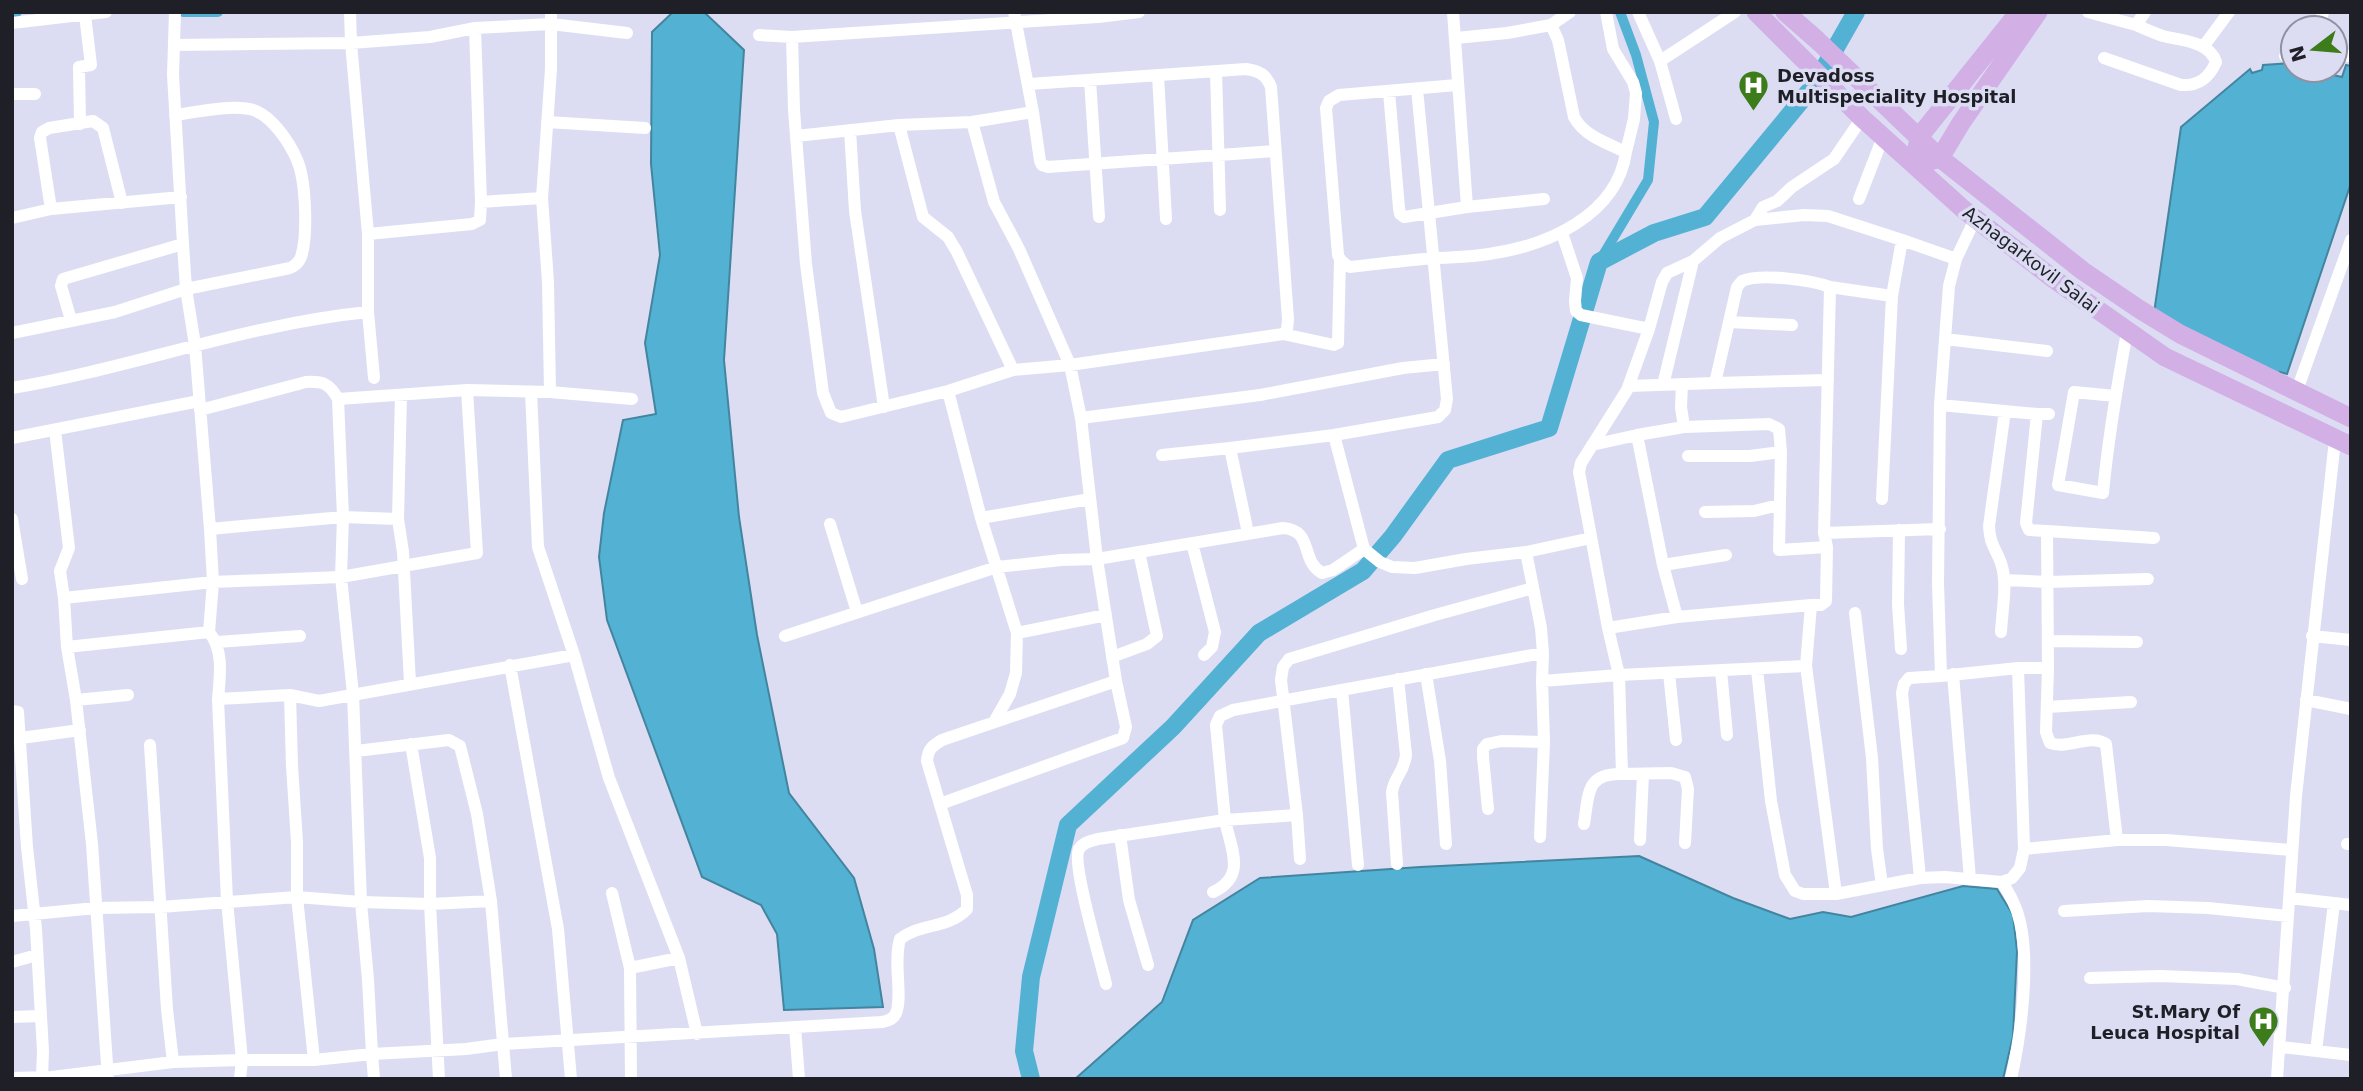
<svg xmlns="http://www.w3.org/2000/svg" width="2363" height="1091" viewBox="0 0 2363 1091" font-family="'DejaVu Sans',sans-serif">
<rect width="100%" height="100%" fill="#dcddf3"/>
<path fill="#53b1d3" stroke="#43859f" stroke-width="2" d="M673 12H704L744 50 724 360 739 517 757 635 789 793 854 878 874 949 883 1007 784 1010 777 934 761 905 702 877 607 620 599 557 604 513 623 420 656 414 645 343 660 255 651 164 652 32Z
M2293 63V70H2334L2333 75 2342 77 2346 65 2351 66V183L2287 374 2280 372 2275 378 2154 313 2181 127 2250 69 2252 73 2262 70 2263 65Z
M1639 856 1733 898 1790 919 1823 912 1851 917 1963 886 1997 889 2013 915 2017 951 2013 1036 2003 1079H1075L1162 1002 1193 920 1260 878 1420 867Z"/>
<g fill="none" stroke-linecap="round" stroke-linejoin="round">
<path stroke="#53b1d3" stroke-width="10" d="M183 12H218
M12 13 17 12
M1599 262 1648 180 1654 122 1636 55 1620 12"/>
<path stroke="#53b1d3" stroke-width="18" d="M1031 1079 1024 1051 1031 977 1068 825 1173 727 1259 633 1363 571 1393 536 1448 460 1549 428 1599 262 1654 233 1705 217 1815 84 1856 12"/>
<path stroke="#fff" stroke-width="12" d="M175 12 173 75 183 244 186 289 195 345 210 529 213 582 209 632C224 650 220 676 218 699L227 901 242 1060H314L372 1054 374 1079
M1606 12 1613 49 1633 82 1636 93 1634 119 1626 152
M1638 12 1660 61 1676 119
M2088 12 2136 25
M12 23 106 12
M1551 25 1570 12
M2319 28 2323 12
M759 35 792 37 1098 17 1139 12
M792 37 794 110 806 264 823 393 831 413 841 417 948 391 1013 370 1070 365 1283 334 1287 330 1288 319 1271 87C1266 74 1259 71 1246 69L1029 84
M1456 38 1507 33 1551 25 1558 40 1574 117C1584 136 1607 143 1626 152 1617 216 1546 246 1489 254 1472 257 1454 257 1436 258 1407 260 1379 264 1350 267 1344 264 1340 261 1338 255L1326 108 1329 101 1339 95 1457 85
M174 45 351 43 350 12
M2203 47 2229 12
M2335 55 2351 56
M2285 56 2293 55
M2104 58 2181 85C2199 86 2209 78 2216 62 2209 41 2182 41 2163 36 2154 33 2145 29 2136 25L2145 12
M1660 61 1735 12
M1216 71 1220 210
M1158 75 1166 219
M1090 80 1099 217
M1389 92 1399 208 1400 214 1404 217 1429 213 1417 89
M12 94H35
M1033 112 1040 161 1042 165 1048 167 1275 151
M547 122 645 128
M80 124 79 67 91 65 85 15
M899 125 923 217 948 237 957 252 1013 370
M850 130 855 211 884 407
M796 136 899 125 972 122
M1859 199 1883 137
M481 202 542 198
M1467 207 1544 199
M51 209 40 138 42 132 49 128 93 121 103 128 122 203
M12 218 51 209 181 197
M1975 219 1956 259 1949 286 1940 405 1938 583 1941 676 2018 668 2024 849
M1755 220 1804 215 1828 216 1902 240
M1562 233 1577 278 1575 301 1576 311 1581 315 1649 329
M368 234 472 224 480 220 481 202 475 28
M71 320 61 286 63 279 183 244
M1729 322 1792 325
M12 333 115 312 186 289 290 268C295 266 299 262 301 257 308 236 306 180 297 160 290 143 273 118 256 111 237 103 196 112 175 115
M1283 334 1334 345 1338 343 1340 260
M1945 339 2047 351
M374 378 368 312V234L351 43 430 37 475 28 551 24 627 33
M1715 383 1828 380
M1682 384 1681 407 1684 427
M1663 385 1693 261
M1629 386 1715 383 1737 287 1742 281C1761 273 1811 280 1830 287
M12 388C132 368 247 324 368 312
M948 391 981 518 1017 633 1016 673 1010 694 994 722
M531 392 538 547 574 655 609 778 679 958 697 1034
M550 392 632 399
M2296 393 2351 240
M401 395 398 519 403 552 410 683
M2115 396 2074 392 2058 485 2103 493C2108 439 2117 386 2127 332
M338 399 343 517 341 577 353 694 361 902 368 980 372 1054 466 1049 503 1044 882 1022C888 1021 894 1019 896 1013 903 997 893 962 900 939 920 923 948 929 967 909V895L927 761C928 749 932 746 942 740L1116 681
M1940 405 2037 414H2049
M200 410 306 382C323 381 330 384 338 399L467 390 550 392 548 282 542 198 551 69V12
M2037 414 2026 523 2029 530 2047 531
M1081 418 1260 395 1403 368 1444 364
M55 430 69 548 60 571 64 598
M1637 435 1684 427 1769 424 1779 429 1781 452 1779 550 1827 547 1826 601 1821 605H1811
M12 438 199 401
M1592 445 1637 435 1663 565 1677 617
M1162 455 1230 448
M1688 456H1750L1781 452
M1882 499 1892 296
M1705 512 1754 511 1779 505
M981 518 1090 499
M12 519 22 579
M830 524 857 612
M210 529 343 517 398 519
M1899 530 1898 604 1901 649
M1248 533 1230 448 1334 435
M1824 533 1940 529
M1192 543 1215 632 1212 647 1204 655
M1827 547 1824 533 1830 287 1892 296 1902 240 1956 259
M1364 549 1334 435 1438 417 1445 410 1447 399 1429 213 1467 207 1453 12
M1663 565 1726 555
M2004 580 2048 582 2148 579
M1855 613 1872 758 1877 849 1882 885
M1608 628 1677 617 1811 605 1806 666 1836 894
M2001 632C2002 610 2008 584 2001 563 1995 547 1990 545 1989 526L2005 411
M1017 633 1106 615
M785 636 997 567 1061 560 1097 559 1081 418 1070 365 1019 249 994 202 972 122 1033 112 1014 12
M2312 636 2351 640
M2048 641 2137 642
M217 642 300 636
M67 647 209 632
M1543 653 1541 628 1526 552 1591 538
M1112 657 1147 644 1157 636 1139 552
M510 665 558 929 571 1079
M1806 666 1619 675 1608 628 1579 472 1581 463 1627 390 1649 329 1662 282 1667 273 1693 261 1720 238 1755 220 1763 207 1777 201 1792 187 1834 159 1862 118
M2018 668H2048L2046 732 2050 743C2068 750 2090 733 2106 744L2117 840
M2048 668 2047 531 2154 538
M1757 669 1771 801 1785 875 1795 891 1803 894H1836L1920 878 1945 877 2002 882 2012 878 2020 868 2024 849 2117 840H2166L2292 850
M1721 670 1727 735
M1669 673 1676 740
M1426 674 1440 761 1446 844
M1953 674 1970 879
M1342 690 1358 865
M128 695 76 700 67 647 64 598 213 582 341 577 477 553 467 390
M290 695 292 766 297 842V897L314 1060
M218 699 290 695 319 701 574 655
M76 700 92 844 108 1079
M2306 700 2351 709
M2047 707 2131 702
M12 711 18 712 27 847 36 929 43 1051 42 1077
M21 738 80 730
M411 744 430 858V904L439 1079
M150 745 167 1009 173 1062
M1622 774 1671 773 1685 777 1688 789 1685 843
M940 804 1123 738 1126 727 1116 681 1097 559 1283 528C1314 530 1300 561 1322 573L1333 570 1364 549 1380 562 1392 567 1415 568 1466 559 1526 552
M1488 809 1483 757V749L1487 744 1501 741 1544 742
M1297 815 1300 859
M1120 835 1129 900 1148 965
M1540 837 1544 742 1542 681
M1640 840 1643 774
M2347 844H2351
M1397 864 1392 792C1394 777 1404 773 1406 755L1398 679
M1920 878 1902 693 1904 684 1909 678 1941 676
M2002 882C2010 895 2017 907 2020 922 2030 965 2021 1035 2011 1079
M1213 892C1247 876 1231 850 1225 820L1297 815 1281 680 1283 667 1289 659 1435 615 1533 588
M612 893 630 968 631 1079
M2290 898 2351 905
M491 901 506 1079
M2064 911 2148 906 2208 908 2288 916
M12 916 96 908 160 907 297 897 361 902 430 904 491 901 477 814 460 746 449 740 356 751
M12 962 37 955
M630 968 679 958
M2090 978 2160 976 2237 979 2285 988
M1106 984C1101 962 1071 863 1079 849 1083 842 1091 841 1098 839L1225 820 1216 725 1220 716 1233 710 1543 653 1542 681 1619 675 1622 774C1585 773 1589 795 1584 824
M12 1017 40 1016
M795 1027 799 1079
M2281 1047 2351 1055
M2316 1051 2334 903
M12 1078 52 1077 173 1062 242 1060 240 1079
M2277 1079 2296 796 2335 440"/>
<path stroke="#d2b0e6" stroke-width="19" d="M1756 12 1862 118 1963 209 2051 277 2165 357 2351 446
M1785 12 1817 40 1940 158 2083 271 2139 309 2180 334 2351 418
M1917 149 1919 137 2019 12
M1929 161 1940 158 1961 123 2038 12"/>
</g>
<defs>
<symbol id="hospital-pin" viewBox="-11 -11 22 30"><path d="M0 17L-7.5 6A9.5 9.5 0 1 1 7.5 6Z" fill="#3d7c1b" stroke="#dcddf3"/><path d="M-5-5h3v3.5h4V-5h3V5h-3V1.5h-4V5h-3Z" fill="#fff"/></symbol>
</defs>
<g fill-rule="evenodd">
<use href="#hospital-pin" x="1736" y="68" width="35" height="47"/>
<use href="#hospital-pin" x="2246" y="1004" width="35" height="47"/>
</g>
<g text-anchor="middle" stroke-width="7" stroke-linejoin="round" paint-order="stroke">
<g font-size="18" font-weight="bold" fill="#1f1f27" stroke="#dcddf3" text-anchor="start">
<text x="1777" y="82">Devadoss<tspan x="1777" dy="21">Multispeciality Hospital</tspan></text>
<text x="2240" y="1018" text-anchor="end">St.Mary Of<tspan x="2240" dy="21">Leuca Hospital</tspan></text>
</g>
<g font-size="18" fill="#1f1f27" stroke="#dcddf3">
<text transform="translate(2031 260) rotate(37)" y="6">Azhagarkovil Salai</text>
</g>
</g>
<rect width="2363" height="1091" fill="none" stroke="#1f1f27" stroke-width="28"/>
<g transform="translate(2314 49) rotate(254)"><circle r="33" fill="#dcddf3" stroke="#9091a1" stroke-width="2"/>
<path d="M0-5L12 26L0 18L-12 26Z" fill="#3d7c1b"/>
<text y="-10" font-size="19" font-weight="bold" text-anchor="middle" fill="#1f1f27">N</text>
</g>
</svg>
